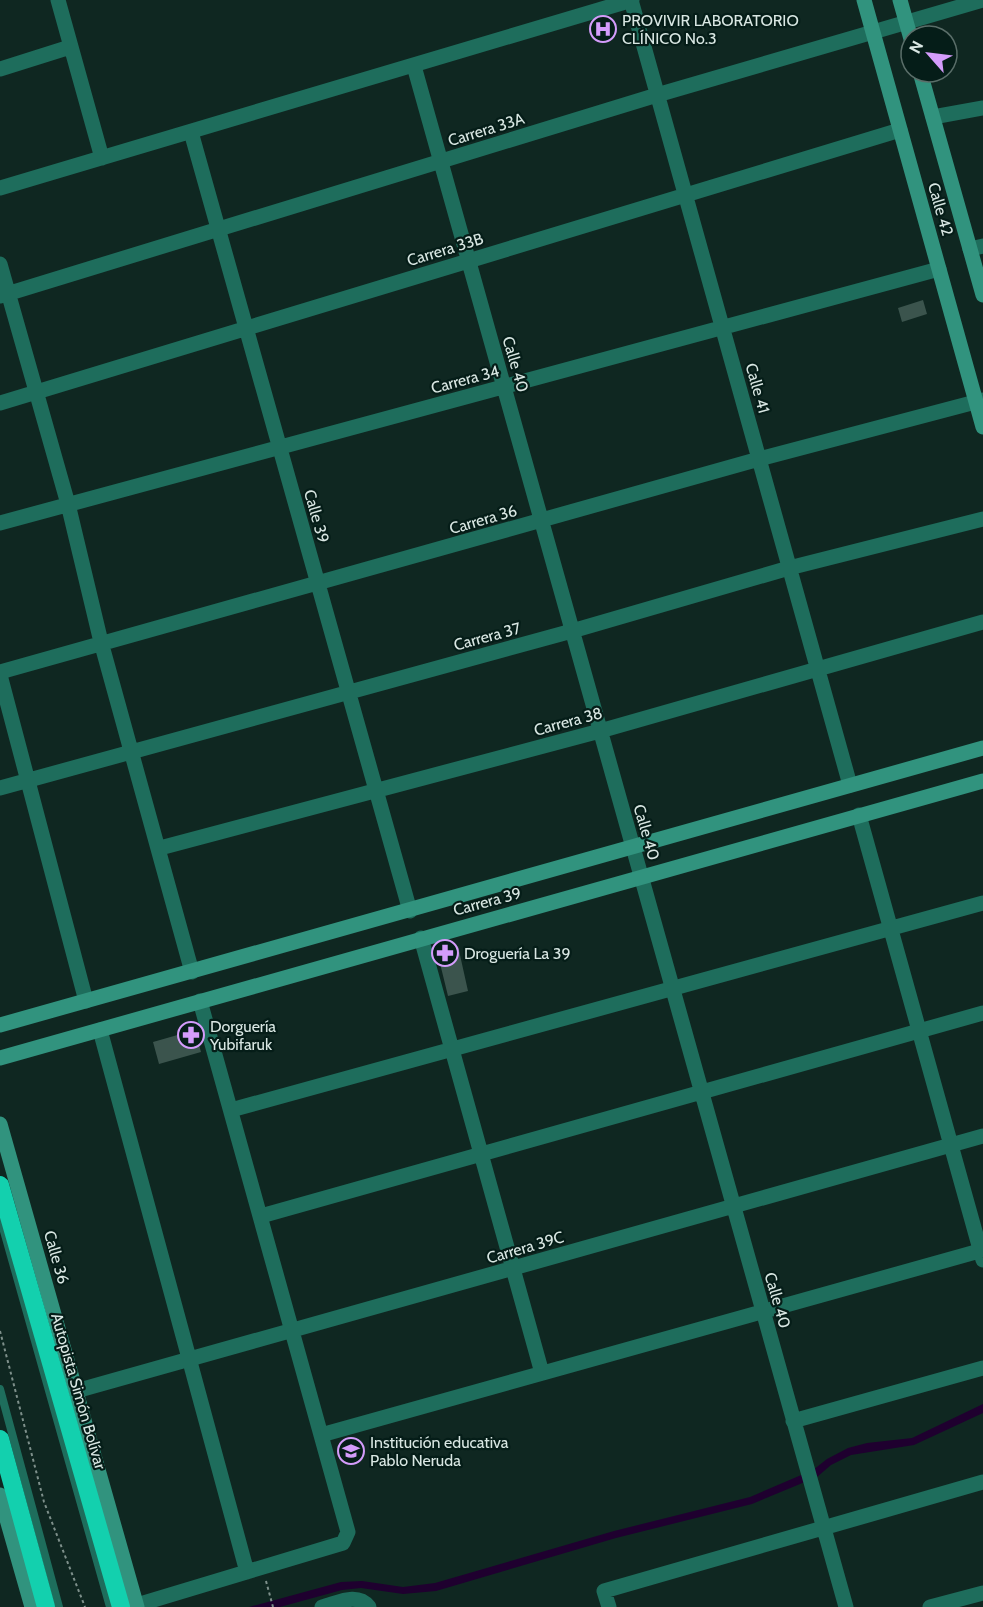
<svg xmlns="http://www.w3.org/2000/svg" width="983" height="1607" viewBox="0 0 983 1607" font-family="Cabin,sans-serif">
<rect width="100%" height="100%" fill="#0f2721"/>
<path fill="#1f002f" d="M983 1404V1413L914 1445 851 1455 831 1465 817 1477 752 1504 616 1538 436 1591 403 1594 361 1588 342 1590 280 1607H249L341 1582 362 1581 403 1587 435 1583 614 1531 750 1497 813 1470 827 1459 848 1448 867 1443 912 1438Z"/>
<path fill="#3b544d" d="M923 300 927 314 902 322 898 308Z
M458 946 468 991 448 996 437 951Z
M195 1030 201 1052 159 1064 153 1042Z"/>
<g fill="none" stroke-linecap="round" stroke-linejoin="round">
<path stroke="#7e908b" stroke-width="2" stroke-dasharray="3 3" stroke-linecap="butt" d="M0 1331 44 1502 85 1607
M266 1581 273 1607"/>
<path stroke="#1e6d5c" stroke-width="8" d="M0 1217 110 1607
M0 1389 59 1607"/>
<path stroke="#1e6d5c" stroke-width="15" d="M58 0 102 158
M631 0 850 785
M414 66 846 1607
M0 69 70 47
M933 117 983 108
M191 132 410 911
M0 188 632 0
M970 249 983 246
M0 264 68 504 101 642 192 972
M0 296 657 95 983 0
M0 403 900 130
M0 523 939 269
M0 672 759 459 983 400
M0 675 86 1001
M0 788 572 631 789 568 983 519
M859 815 983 1260
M160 848 600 731 983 622
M421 938 542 1373
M100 1030 247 1572
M231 1110 983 903
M261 1216 983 1013
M76 1391 983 1136
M793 1421 983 1368
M321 1435 983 1250
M137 1605 343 1543 348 1532 200 1001
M322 1607C338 1603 357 1592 369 1607
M609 1607 604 1591 983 1482
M930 1607 983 1593"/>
<path stroke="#31937e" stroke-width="15" d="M864 0 983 427
M900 0 911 39
M920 72 983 295
M0 1025 983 748
M0 1058 983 781
M0 1124 137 1607
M0 1495 32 1607"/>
<path stroke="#13d0ae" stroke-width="18" d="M0 1185 121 1607
M0 1439 46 1607"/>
</g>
<defs>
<symbol id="hospital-ring" viewBox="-11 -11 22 22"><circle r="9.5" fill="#051d18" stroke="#d49cfb" stroke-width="1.5"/><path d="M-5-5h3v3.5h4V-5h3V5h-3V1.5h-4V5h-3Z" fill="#d49cfb"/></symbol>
<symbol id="pharmacy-ring" viewBox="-11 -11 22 22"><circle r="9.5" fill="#051d18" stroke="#d49cfb" stroke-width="1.5"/><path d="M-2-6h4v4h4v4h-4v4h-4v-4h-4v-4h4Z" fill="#d49cfb"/></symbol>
<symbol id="school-ring" viewBox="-11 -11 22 22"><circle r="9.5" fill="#051d18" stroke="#d49cfb" stroke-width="1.5"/><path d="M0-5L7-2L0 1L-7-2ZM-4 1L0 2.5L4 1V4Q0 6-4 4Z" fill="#d49cfb"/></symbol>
</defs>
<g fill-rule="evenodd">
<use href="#hospital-ring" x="588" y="14" width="30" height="30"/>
<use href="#pharmacy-ring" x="430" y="938" width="30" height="30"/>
<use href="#pharmacy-ring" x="176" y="1020" width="30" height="30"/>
<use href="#school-ring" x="336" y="1436" width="30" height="30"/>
</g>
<g text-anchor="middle" stroke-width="4.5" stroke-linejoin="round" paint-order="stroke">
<g font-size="16" fill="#d9e7e3" stroke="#051d18" text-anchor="start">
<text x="622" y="26">PROVIVIR LABORATORIO<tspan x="622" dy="18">CLÍNICO No.3</tspan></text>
<text x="464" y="959">Droguería La 39</text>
<text x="210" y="1032">Dorguería<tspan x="210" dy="18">Yubifaruk</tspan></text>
<text x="370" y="1448">Institución educativa<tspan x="370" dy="18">Pablo Neruda</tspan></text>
</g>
<g font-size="16" fill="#d9e7e3" stroke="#051d18">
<text transform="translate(486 129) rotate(-17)" y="6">Carrera 33A</text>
<text transform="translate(941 209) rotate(74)" y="6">Calle 42</text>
<text transform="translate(445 249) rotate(-17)" y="6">Carrera 33B</text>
<text transform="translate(516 364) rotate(74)" y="6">Calle 40</text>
<text transform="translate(465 379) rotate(-15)" y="6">Carrera 34</text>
<text transform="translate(758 388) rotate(74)" y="6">Calle 41</text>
<text transform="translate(317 516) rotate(74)" y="6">Calle 39</text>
<text transform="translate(483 519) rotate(-16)" y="6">Carrera 36</text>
<text transform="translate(487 636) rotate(-15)" y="6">Carrera 37</text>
<text transform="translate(568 721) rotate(-15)" y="6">Carrera 38</text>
<text transform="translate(647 832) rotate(74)" y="6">Calle 40</text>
<text transform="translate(487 901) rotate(-15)" y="6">Carrera 39</text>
<text transform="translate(525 1247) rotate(-16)" y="6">Carrera 39C</text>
<text transform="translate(57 1257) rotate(74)" y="6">Calle 36</text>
<text transform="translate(778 1300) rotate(74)" y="6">Calle 40</text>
<text transform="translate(79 1391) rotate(74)" y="6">Autopista Simón Bolívar</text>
</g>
</g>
<g transform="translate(929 54) rotate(298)"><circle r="28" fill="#051d18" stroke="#5a6e69" stroke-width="1.5"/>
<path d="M0-4.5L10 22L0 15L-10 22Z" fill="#d49cfb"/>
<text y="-9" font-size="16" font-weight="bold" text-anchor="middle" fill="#d9e7e3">N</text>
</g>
</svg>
